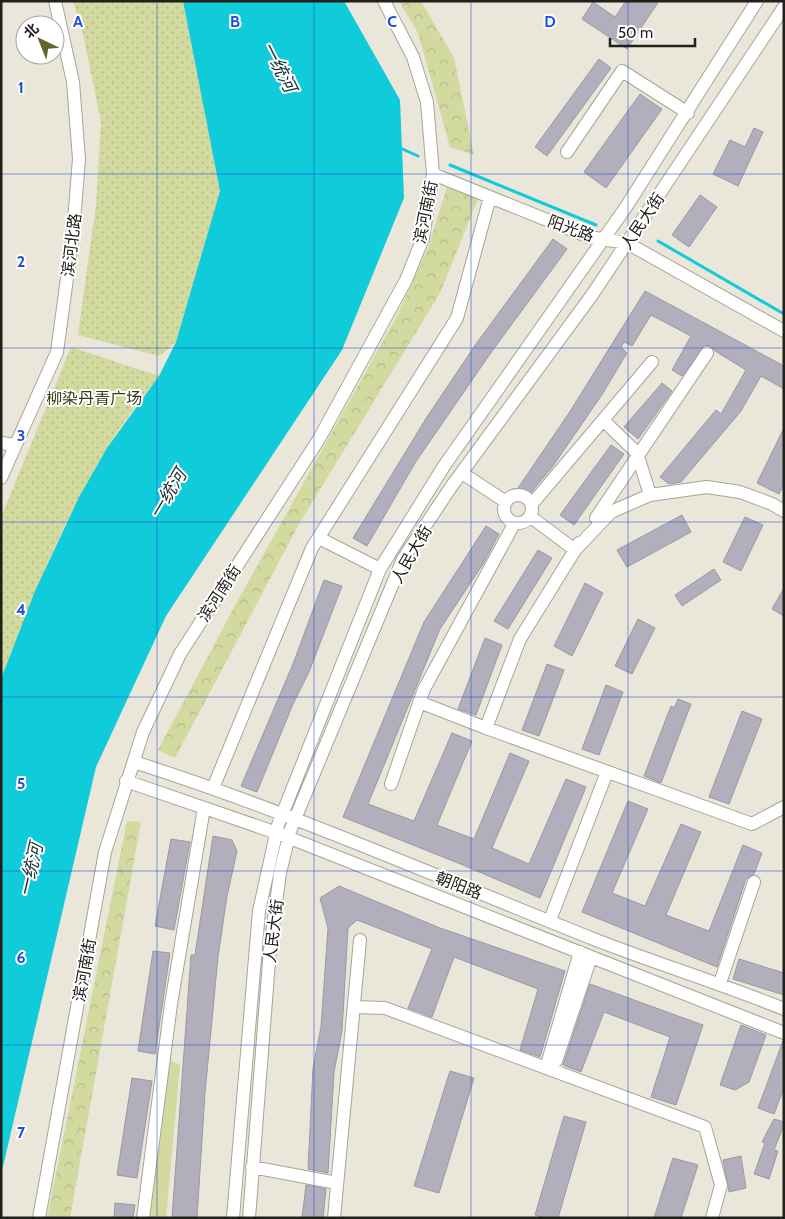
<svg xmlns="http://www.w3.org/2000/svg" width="785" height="1219" viewBox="0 0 785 1219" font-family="Cabin,'Noto Sans SC',sans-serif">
<defs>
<pattern id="forest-crowns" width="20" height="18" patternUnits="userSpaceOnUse" patternTransform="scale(1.25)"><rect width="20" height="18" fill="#d2da9f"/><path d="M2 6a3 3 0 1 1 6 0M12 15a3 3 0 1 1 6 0" fill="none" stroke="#b4bb88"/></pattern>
<pattern id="park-dots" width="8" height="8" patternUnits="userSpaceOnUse" patternTransform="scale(1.25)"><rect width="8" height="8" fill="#d2da9f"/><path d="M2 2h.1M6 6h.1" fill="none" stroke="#b4bb88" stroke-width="1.8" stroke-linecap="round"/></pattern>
</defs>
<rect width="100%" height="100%" fill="#eae6d9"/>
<path fill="#d2da9f" d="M168 1060 180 1065 166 1218H146Z"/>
<path fill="url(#forest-crowns)" d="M399 1H421L454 58 474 155 450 147 418 33Z
M447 187 478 199 440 293 299 524 175 758 158 750 238 600 397 316 428 248Z
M127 821 141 822 70 1218H47Z"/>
<path fill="url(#park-dots)" d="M73 1H183L220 191 176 342 159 356 78 335 96 205 101 122 83 34Z
M71 347 159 376C142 399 123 422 108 447 62 519 32 600 1 679V517Z"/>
<path fill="#10cbd9" d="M183 1H344L400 100 404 198 342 350 166 616 96 767 1 1175V679L35 591 79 497 107 448 159 376 176 342 220 191Z"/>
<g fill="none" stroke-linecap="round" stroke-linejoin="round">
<path stroke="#10cbd9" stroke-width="3" d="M398 147 418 156
M450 165 596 225
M658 241 784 314"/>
</g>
<path fill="#b1afbb" stroke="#9a99a5" d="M626 1H659L627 49 582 19 593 2 615 17Z
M599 59 611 68 547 156 535 147Z
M640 94 662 109 606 188 584 172Z
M754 128 763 132 738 186 713 174 730 140 745 147Z
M700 195 717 207 689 247 672 235Z
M553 239 567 249 490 354 415 463 367 546 353 538 427 417 476 344Z
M645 291 784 366V389L761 376 741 411 681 482 669 484 660 477 716 410 721 414 746 370 715 351 711 346 705 345 682 376 672 370 691 336 651 315 632 346 624 342 621 347 627 353 603 393 553 466 529 495 518 488 569 413Z
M662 383 672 391 638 439 624 427Z
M784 428V484L779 494 757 483Z
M611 445 624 454 574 525 560 515Z
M682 515 691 532 627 567 617 550Z
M745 517 763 525 741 571 723 562Z
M486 526 499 534 483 564 440 629 368 804 414 821 452 733 472 741 437 825 474 839 510 753 529 761 492 848 529 864 566 779 586 787 540 898 463 865 343 817 424 622Z
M538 550 552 558 508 629 494 621Z
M714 569 721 580 682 606 675 595Z
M324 580 342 586 309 672 293 704 257 792 241 786 293 664Z
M585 583 603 593 572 656 554 646Z
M784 588V616L772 609Z
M638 619 655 628 632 674 615 666Z
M485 638 502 645 476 715 458 709Z
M547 664 564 670 539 736 522 730Z
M606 685 623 692 599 755 582 749Z
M678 699 691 704 661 783 644 776 671 706 674 708Z
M742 711 762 719 729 804 709 797Z
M628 801 648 809 612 893 645 906 681 824 701 832 666 915 709 931 743 845 762 853 754 874 746 879 717 967 582 912Z
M213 836 232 840 237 851 227 896 218 957 205 1093 197 1218H172L191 955H195Z
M171 839 190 842 174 930 155 926Z
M339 886 440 928 565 971 540 1057 520 1050 538 989 454 957 432 1017 408 1008 432 949 357 920 348 928 342 1031 334 1072 328 1173 308 1169 313 1068 321 1027 328 928 320 898Z
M153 951 170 953 155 1054 138 1051Z
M739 959 784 973V995L733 979Z
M590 984 703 1025 676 1105 651 1097 670 1037 604 1012 581 1072 563 1065Z
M741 1025 766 1035 749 1082 735 1090 720 1085Z
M783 1041 784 1088 774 1114 758 1108Z
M450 1071 474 1078 439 1193 414 1186Z
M132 1078 152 1081 137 1178 117 1175Z
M564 1116 586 1122 558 1218H545L535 1215Z
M774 1119 784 1122V1125L774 1150 778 1151 769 1179 754 1174 765 1143 762 1142Z
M741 1156 746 1188 729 1192 723 1160Z
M673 1158 698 1165 681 1218H654Z
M306 1185 326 1189 323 1218H302Z
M115 1203 135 1205 133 1218H114Z"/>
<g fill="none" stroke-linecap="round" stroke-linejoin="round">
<defs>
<path id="minor" d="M567 152 622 71 688 113
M433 174 589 237 627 243 784 331
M603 420 637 453 650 495
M1 443 15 445
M462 473 506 502
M1 478 57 352 73 234 79 159 73 82 55 1
M504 509a14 14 0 1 1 28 0a14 14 0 1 1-28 0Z
M532 504 652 362
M531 517 575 550 579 543
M596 518 707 353
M319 538 380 569
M419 702 486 728 752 824 784 807
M486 728 520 639 575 550 611 512 650 495 707 487 740 492 772 504 784 511
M134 762C291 812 442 879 596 940 658 964 722 984 784 1009
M126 781 277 833 784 1033
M391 784 424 689 514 524
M213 788 312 548 457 318 490 197
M550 920 607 772
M720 983 754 882
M354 1007 385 1008 705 1127 721 1185 712 1218
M556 1061 591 957
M546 1068 580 952
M252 1167 337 1183
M39 1218 105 852 143 732 180 654 319 439 406 280 423 238 433 174 427 102 413 57 384 1
M143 1218 171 1004 204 808
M233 1218 259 911 278 825 380 569 444 466 626 207 757 1
M249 1218 270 949 280 873 290 831 403 559 451 487 592 295 784 7
M334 1218 360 940"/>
</defs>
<use href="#minor" stroke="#a8a498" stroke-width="14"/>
<use href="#minor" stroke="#fff" stroke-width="12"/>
</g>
<path fill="none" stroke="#1d4ed8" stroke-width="1" stroke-opacity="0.55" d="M157 1V1218M314 1V1218M471 1V1218M628 1V1218M1 174H784M1 348H784M1 522H784M1 697H784M1 871H784M1 1045H784"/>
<g text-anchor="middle" stroke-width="4" stroke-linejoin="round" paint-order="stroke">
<g font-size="16" fill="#21201b" stroke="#fff">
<text transform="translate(425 212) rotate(-79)" y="6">滨河南街</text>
<text transform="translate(642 221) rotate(-56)" y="6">人民大街</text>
<text transform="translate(571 228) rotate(20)" y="6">阳光路</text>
<text transform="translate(71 245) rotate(-83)" y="6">滨河北路</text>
<text transform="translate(411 554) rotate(-60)" y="6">人民大街</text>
<text transform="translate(219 593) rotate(-57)" y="6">滨河南街</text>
<text transform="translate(459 885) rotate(21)" y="6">朝阳路</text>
<text transform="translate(273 931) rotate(-83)" y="6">人民大街</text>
<text transform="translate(84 970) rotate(-80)" y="6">滨河南街</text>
</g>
<g font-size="16" fill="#383d11" stroke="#fff">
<text x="94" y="404">柳染丹青广场</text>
</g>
<g font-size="18" font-style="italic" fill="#193235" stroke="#fff">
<text transform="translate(279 67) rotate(63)" y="6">一统河</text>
<text transform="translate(168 494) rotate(-59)" y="6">一统河</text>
<text transform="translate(31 870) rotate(-77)" y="6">一统河</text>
</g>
</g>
<g font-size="16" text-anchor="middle" font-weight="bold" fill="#1d4ed8" stroke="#fff" stroke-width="4" stroke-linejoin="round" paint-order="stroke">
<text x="78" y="27">A</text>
<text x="235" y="27">B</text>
<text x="392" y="27">C</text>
<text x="550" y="27">D</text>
<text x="21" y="93">1</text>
<text x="21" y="267">2</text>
<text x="21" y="441">3</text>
<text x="21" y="615">4</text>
<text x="21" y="789">5</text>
<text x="21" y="963">6</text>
<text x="21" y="1138">7</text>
</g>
<rect width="785" height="1219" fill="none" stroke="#21201b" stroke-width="5"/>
<g transform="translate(40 40) rotate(317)"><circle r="24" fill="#ffffff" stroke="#a6a6a4"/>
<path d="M0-4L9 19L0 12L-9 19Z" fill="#666431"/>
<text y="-8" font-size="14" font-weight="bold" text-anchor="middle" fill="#21201b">北</text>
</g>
<path d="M610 38v8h85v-8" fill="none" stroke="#21201b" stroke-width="2.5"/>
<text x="618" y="38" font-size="15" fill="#21201b" stroke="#ffffff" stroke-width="4" paint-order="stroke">50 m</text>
</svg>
